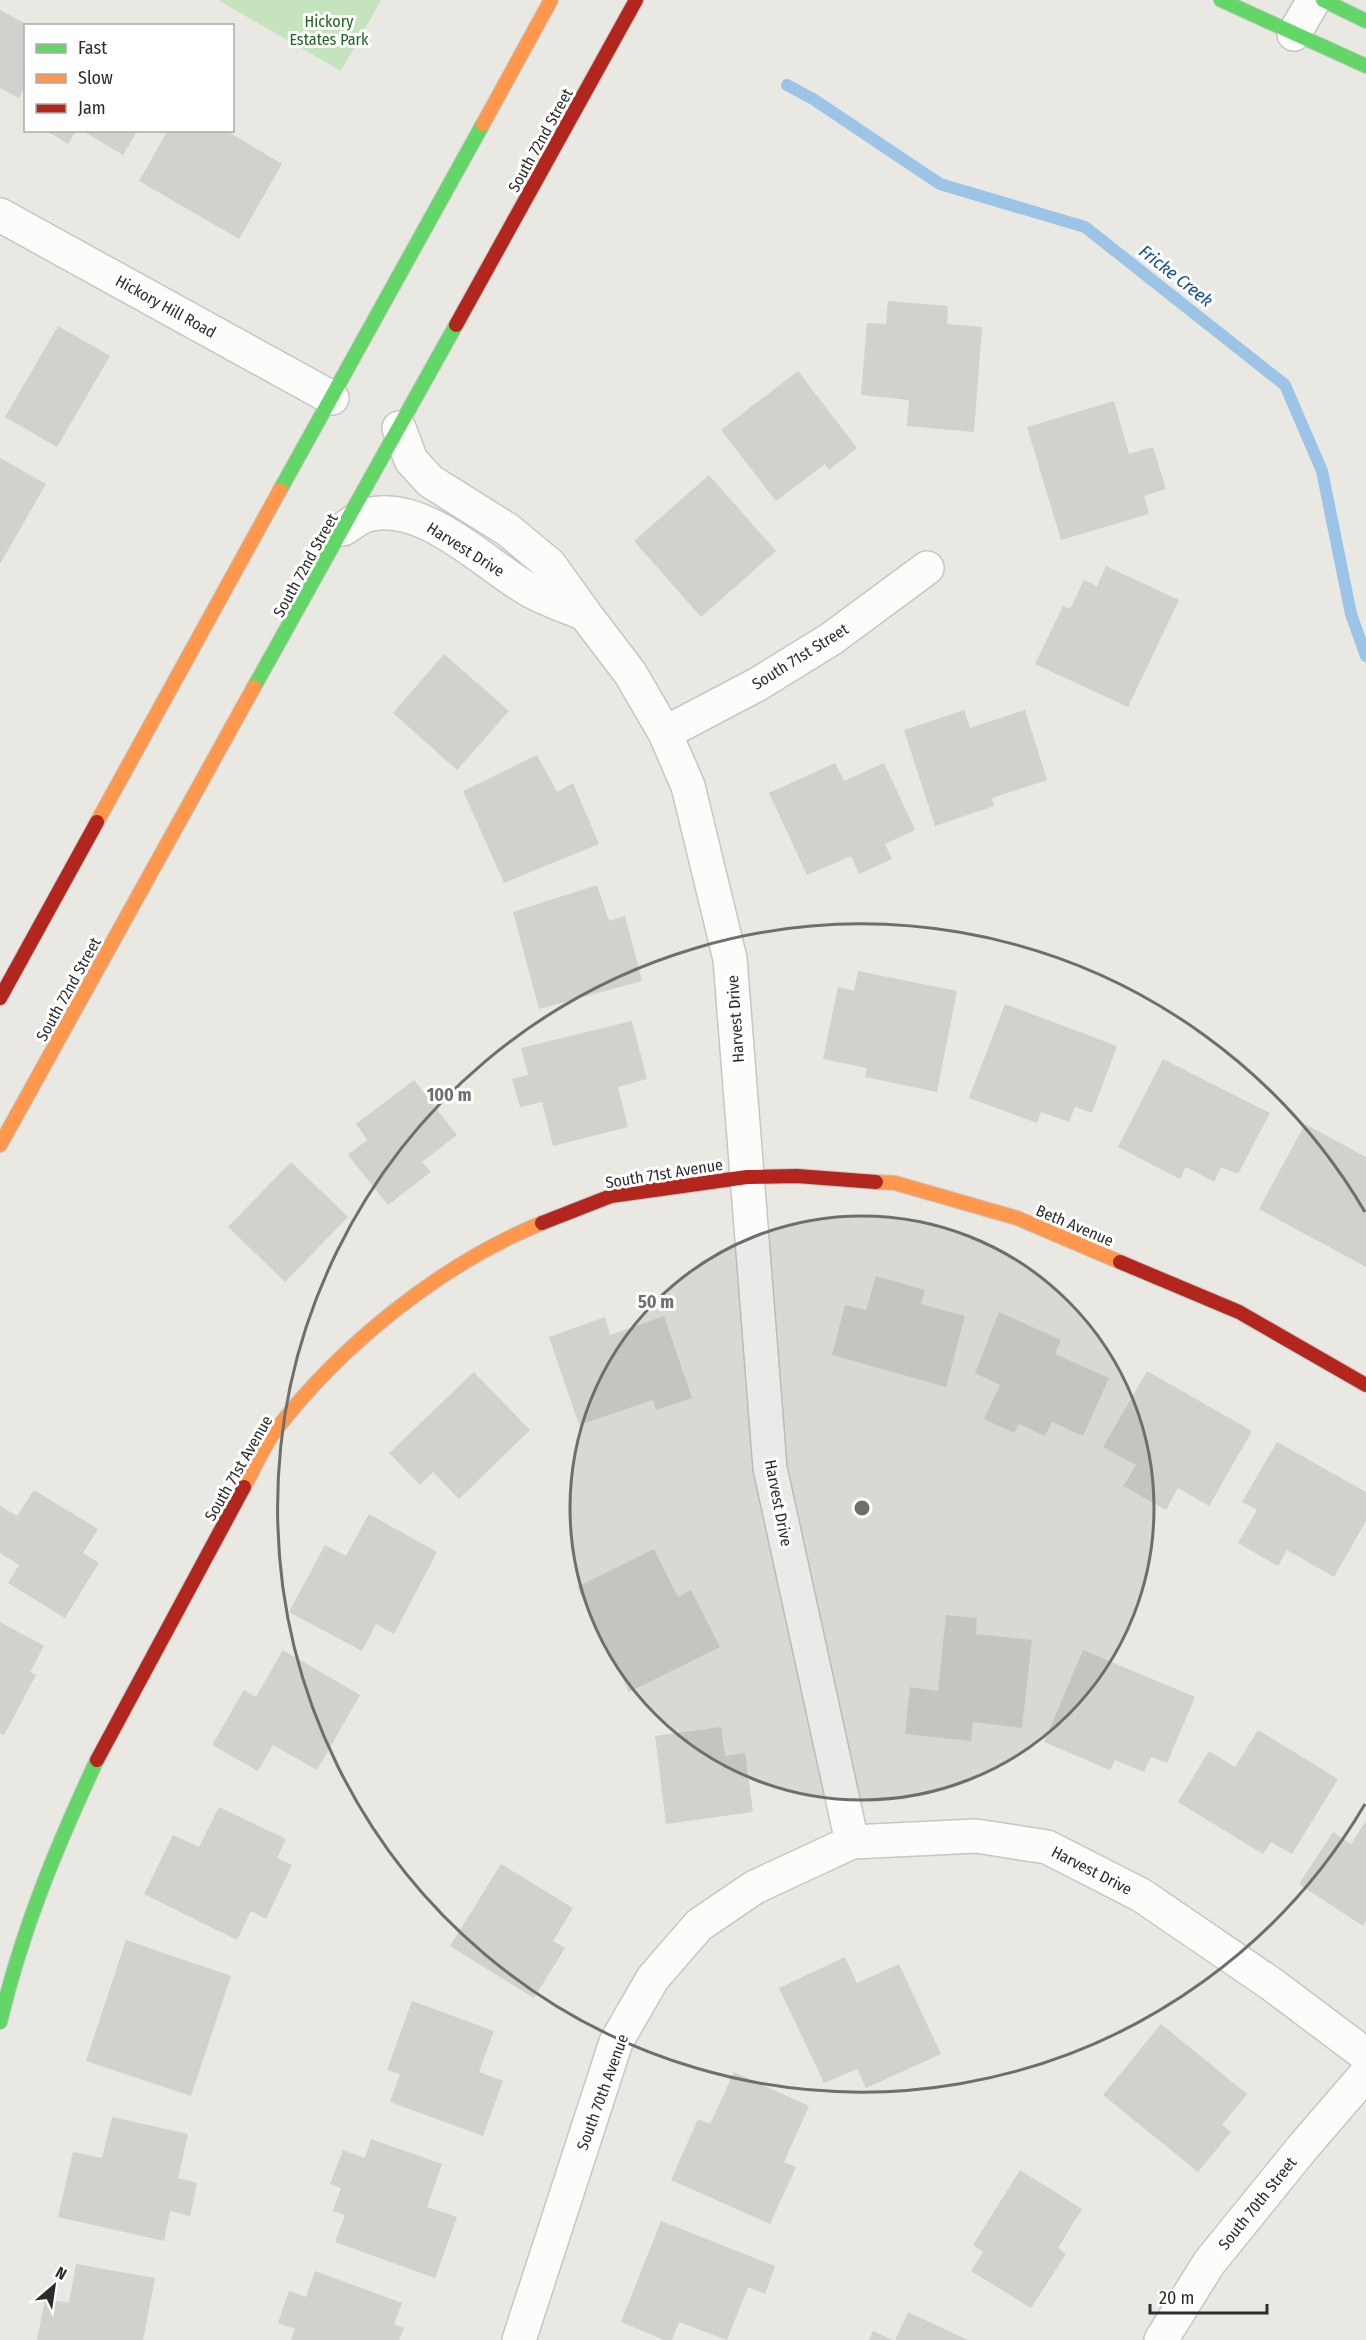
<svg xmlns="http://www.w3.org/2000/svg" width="1366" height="2340" viewBox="0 0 1366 2340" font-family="'Fira Sans Condensed',sans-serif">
<rect width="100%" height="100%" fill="#e9e8e2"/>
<path fill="#c5e3bd" d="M218 0H381L341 71Z"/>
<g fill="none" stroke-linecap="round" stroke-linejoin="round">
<path stroke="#9bc4e6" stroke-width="12" d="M787 85 813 99 940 184 1085 227 1285 385 1322 471 1351 614 1366 656"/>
</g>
<path fill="#d2d1cd" d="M0 10 26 24V85L19 98 0 88Z
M45 130H77L68 144Z
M81 130H138L123 155Z
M168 130H225L282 164 239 239 139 181Z
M888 301 948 306 947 324 982 327 974 432 907 426 909 400 861 395 867 323 886 324Z
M58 326 110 356 57 447 5 417Z
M798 371 857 448 829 470 825 464 776 501 721 430Z
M1114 401 1129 454 1153 447 1166 489 1144 496 1149 514 1061 540 1027 427Z
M0 458 46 484 0 564Z
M709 475 776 551 701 617 634 541Z
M1106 566 1179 600 1128 707 1035 664 1063 606 1070 609 1084 580 1097 586Z
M444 654 509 711 457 770 393 713Z
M964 710 970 728 1025 710 1047 780 992 798 994 806 935 826 904 730Z
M537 755 557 792 573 783 599 844 504 883 463 791Z
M835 763 844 781 884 763 915 830 885 844 892 859 859 874 851 856 807 875 769 793Z
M597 885 609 921 625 916 642 981 539 1009 513 912Z
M858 971 957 991 937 1092 865 1077 867 1068 823 1059 838 987 854 991Z
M1005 1004 1117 1046 1092 1113 1075 1107 1069 1122 1041 1112 1037 1123 969 1098Z
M632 1021 647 1079 618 1087 628 1127 553 1146 542 1102 520 1107 512 1079 528 1075 521 1048Z
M1163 1059 1270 1113 1238 1174 1221 1167 1214 1182 1186 1167 1180 1179 1118 1147Z
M414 1080 457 1135 422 1162 431 1172 388 1205 348 1155 367 1140 356 1124Z
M1305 1124 1366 1157V1267L1259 1209Z
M291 1162 348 1217 285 1282 228 1227Z
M876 1276 925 1290 921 1304 965 1316 946 1387 832 1355 845 1305 866 1310Z
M999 1312 1061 1340 1055 1354 1109 1378 1083 1436 1052 1422 1045 1436 1019 1424 1014 1433 984 1419 1000 1385 975 1373Z
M664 1316 692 1398 656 1410 653 1400 579 1425 549 1337 605 1317 610 1335Z
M1147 1371 1252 1431 1209 1506 1178 1488 1166 1510 1123 1486 1136 1465 1103 1447Z
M474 1372 530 1430 459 1499 433 1472 420 1485 389 1453Z
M1277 1442 1366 1492V1521L1334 1577 1287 1550 1278 1566 1238 1543 1257 1510 1242 1502Z
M34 1490 98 1529 83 1553 99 1563 65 1618 8 1583 19 1565 0 1553V1506L17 1516Z
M369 1514 437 1552 394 1634 376 1624 362 1651 289 1612 325 1545 346 1556Z
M654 1549 678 1597 691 1590 720 1647 629 1692 577 1587Z
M946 1615 977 1618 976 1634 1032 1640 1022 1728 973 1722 971 1741 905 1734 910 1687 938 1691Z
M0 1622 44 1646 30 1672 36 1675 4 1735 0 1733Z
M283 1650 360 1695 317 1770 273 1745 258 1771 212 1745 244 1690 256 1697Z
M1083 1650 1195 1697 1167 1763 1151 1757 1144 1772 1115 1760 1110 1770 1044 1742Z
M721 1727 725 1756 745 1753 753 1812 666 1824 655 1736Z
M1258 1730 1338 1779 1292 1854 1271 1842 1263 1854 1178 1802 1209 1751 1235 1767Z
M219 1807 286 1839 277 1858 292 1865 266 1919 251 1911 237 1940 144 1894 173 1835 199 1847Z
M1366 1821V1921L1363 1926 1299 1884 1333 1832 1351 1844Z
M501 1864 573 1908 553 1941 565 1948 534 1998 450 1946Z
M126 1940 231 1976 191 2096 86 2061Z
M845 1957 857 1983 899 1964 941 2054 866 2088 857 2069 824 2083 779 1988Z
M412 2001 494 2031 479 2072 503 2081 483 2136 390 2102 400 2074 387 2070Z
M1161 2024 1247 2094 1222 2125 1231 2132 1198 2172 1103 2095Z
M734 2072 809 2106 784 2162 796 2167 770 2224 671 2180 698 2119 710 2124Z
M112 2117 188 2134 178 2178 197 2183 190 2216 170 2211 164 2241 58 2217 73 2152 102 2158Z
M371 2139 442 2164 427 2207 457 2217 435 2278 335 2242 345 2215 333 2211 341 2188 330 2184 343 2150 365 2158Z
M1020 2170 1082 2209 1058 2248 1066 2254 1031 2308 971 2271 983 2252 973 2245Z
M661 2221 775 2266 765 2294 748 2287 727 2340 679 2322 672 2340H664L621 2322Z
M76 2264 155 2278 143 2340H37L45 2299 69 2303Z
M315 2271 402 2303 394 2324 404 2328 399 2340H291L295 2329 278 2323 289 2291 306 2297Z
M908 2312 968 2340H895Z
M873 2331 893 2340H869Z"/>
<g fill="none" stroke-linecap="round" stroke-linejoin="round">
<defs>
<path id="street" d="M1294 34 1314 0
M0 215 332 398
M343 529C350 525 359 517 367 515 422 500 481 561 526 588 544 599 566 606 585 614L549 564 508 530 430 481 411 460 399 428
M585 614 630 673 665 733 688 786 730 959 770 1468 852 1842
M665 733 758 684 831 639 927 568
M519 2340 616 2042 653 1978 699 1925 755 1887 852 1842 976 1836 1047 1847 1141 1895 1270 1983 1366 2055
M1161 2340 1209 2263 1303 2147 1366 2074"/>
<path id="fast" d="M1221 0 1366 66
M1323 0 1366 21
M280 490 483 124
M254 687 456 325
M0 2022C23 1927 56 1848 97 1760"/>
<path id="slow" d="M483 124 551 0
M97 822 280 490
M0 1145 254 687
M876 1182 895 1183 1017 1218 1120 1262
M244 1487C254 1469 263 1448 275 1431 341 1345 441 1264 542 1223"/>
<path id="jam" d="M456 325 636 0
M0 998 97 822
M542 1223 611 1196 747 1177 797 1176 876 1182
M1120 1262 1239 1312 1366 1385
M97 1760 244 1487"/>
</defs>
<use href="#street" stroke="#c7c6c6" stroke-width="36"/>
<use href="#fast" stroke="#c7c6c6" stroke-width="16"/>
<use href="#slow" stroke="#c7c6c6" stroke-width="16"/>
<use href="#jam" stroke="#c7c6c6" stroke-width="16"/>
<use href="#street" stroke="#fcfcfb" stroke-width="33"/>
<use href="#fast" stroke="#63d668" stroke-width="14"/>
<use href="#slow" stroke="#ff974d" stroke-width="14"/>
<use href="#jam" stroke="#b3261e" stroke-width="14"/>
</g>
<circle cx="862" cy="1508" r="292" fill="#6e6e6c" fill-opacity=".12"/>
<g fill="none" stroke="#6e6e6c" stroke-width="3">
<circle cx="862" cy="1508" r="292"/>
<path d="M1365 1804A584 584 0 1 1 1365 1212"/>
</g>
<g text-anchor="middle" stroke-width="6" stroke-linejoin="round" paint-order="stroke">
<g font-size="16" fill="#20651f" stroke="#fff">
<text x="329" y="27">Hickory<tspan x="329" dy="18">Estates Park</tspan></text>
</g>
<g font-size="16" fill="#2c2c2c" stroke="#fff">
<text transform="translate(540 140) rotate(-61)" y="6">South 72nd Street</text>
<text transform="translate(166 306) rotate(29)" y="6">Hickory Hill Road</text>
<text transform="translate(466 549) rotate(32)" y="6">Harvest Drive</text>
<text transform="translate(305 565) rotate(-61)" y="6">South 72nd Street</text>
<text transform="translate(800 656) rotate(-32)" y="6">South 71st Street</text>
<text transform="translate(68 989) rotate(-61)" y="6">South 72nd Street</text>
<text transform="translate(735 1019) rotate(-94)" y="6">Harvest Drive</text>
<text transform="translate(664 1173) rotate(-9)" y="6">South 71st Avenue</text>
<text transform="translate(1075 1225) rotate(23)" y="6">Beth Avenue</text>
<text transform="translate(238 1468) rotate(-60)" y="6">South 71st Avenue</text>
<text transform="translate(779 1503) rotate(79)" y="6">Harvest Drive</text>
<text transform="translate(1092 1870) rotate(27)" y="6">Harvest Drive</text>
<text transform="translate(602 2092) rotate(-70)" y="6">South 70th Avenue</text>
<text transform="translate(1257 2203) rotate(-51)" y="6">South 70th Street</text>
</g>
<g font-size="18" font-style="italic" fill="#165095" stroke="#fff">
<text transform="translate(1176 276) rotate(38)" y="6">Fricke Creek</text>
</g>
</g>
<circle cx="862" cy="1508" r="9" fill="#6e6e6c" stroke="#fff" stroke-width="3"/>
<g font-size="18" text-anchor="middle" font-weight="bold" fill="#6e6e6c" stroke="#fff" stroke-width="6" stroke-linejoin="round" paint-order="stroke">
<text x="449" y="1101">100 m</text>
<text x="656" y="1308">50 m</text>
</g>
<rect x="24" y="24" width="210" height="108" fill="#ffffff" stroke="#ababab" stroke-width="1.5"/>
<rect x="36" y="44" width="30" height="9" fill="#63d668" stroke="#ababab" stroke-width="1.5"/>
<text x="78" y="54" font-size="18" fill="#2c2c2c">Fast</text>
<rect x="36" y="74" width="30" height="9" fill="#ff974d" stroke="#ababab" stroke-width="1.5"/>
<text x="78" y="84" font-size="18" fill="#2c2c2c">Slow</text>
<rect x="36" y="104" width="30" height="9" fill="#b3261e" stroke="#ababab" stroke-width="1.5"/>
<text x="78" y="114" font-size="18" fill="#2c2c2c">Jam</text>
<g transform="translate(54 2286) rotate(29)" stroke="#ffffff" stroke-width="4.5" paint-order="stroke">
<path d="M0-4.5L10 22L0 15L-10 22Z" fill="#2c2c2c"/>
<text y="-9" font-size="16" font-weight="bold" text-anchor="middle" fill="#2c2c2c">N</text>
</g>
<path d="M1150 2304v9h117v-9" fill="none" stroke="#2c2c2c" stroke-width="3"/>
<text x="1159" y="2304" font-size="18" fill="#2c2c2c" stroke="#ffffff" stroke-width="4.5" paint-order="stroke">20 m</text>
</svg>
